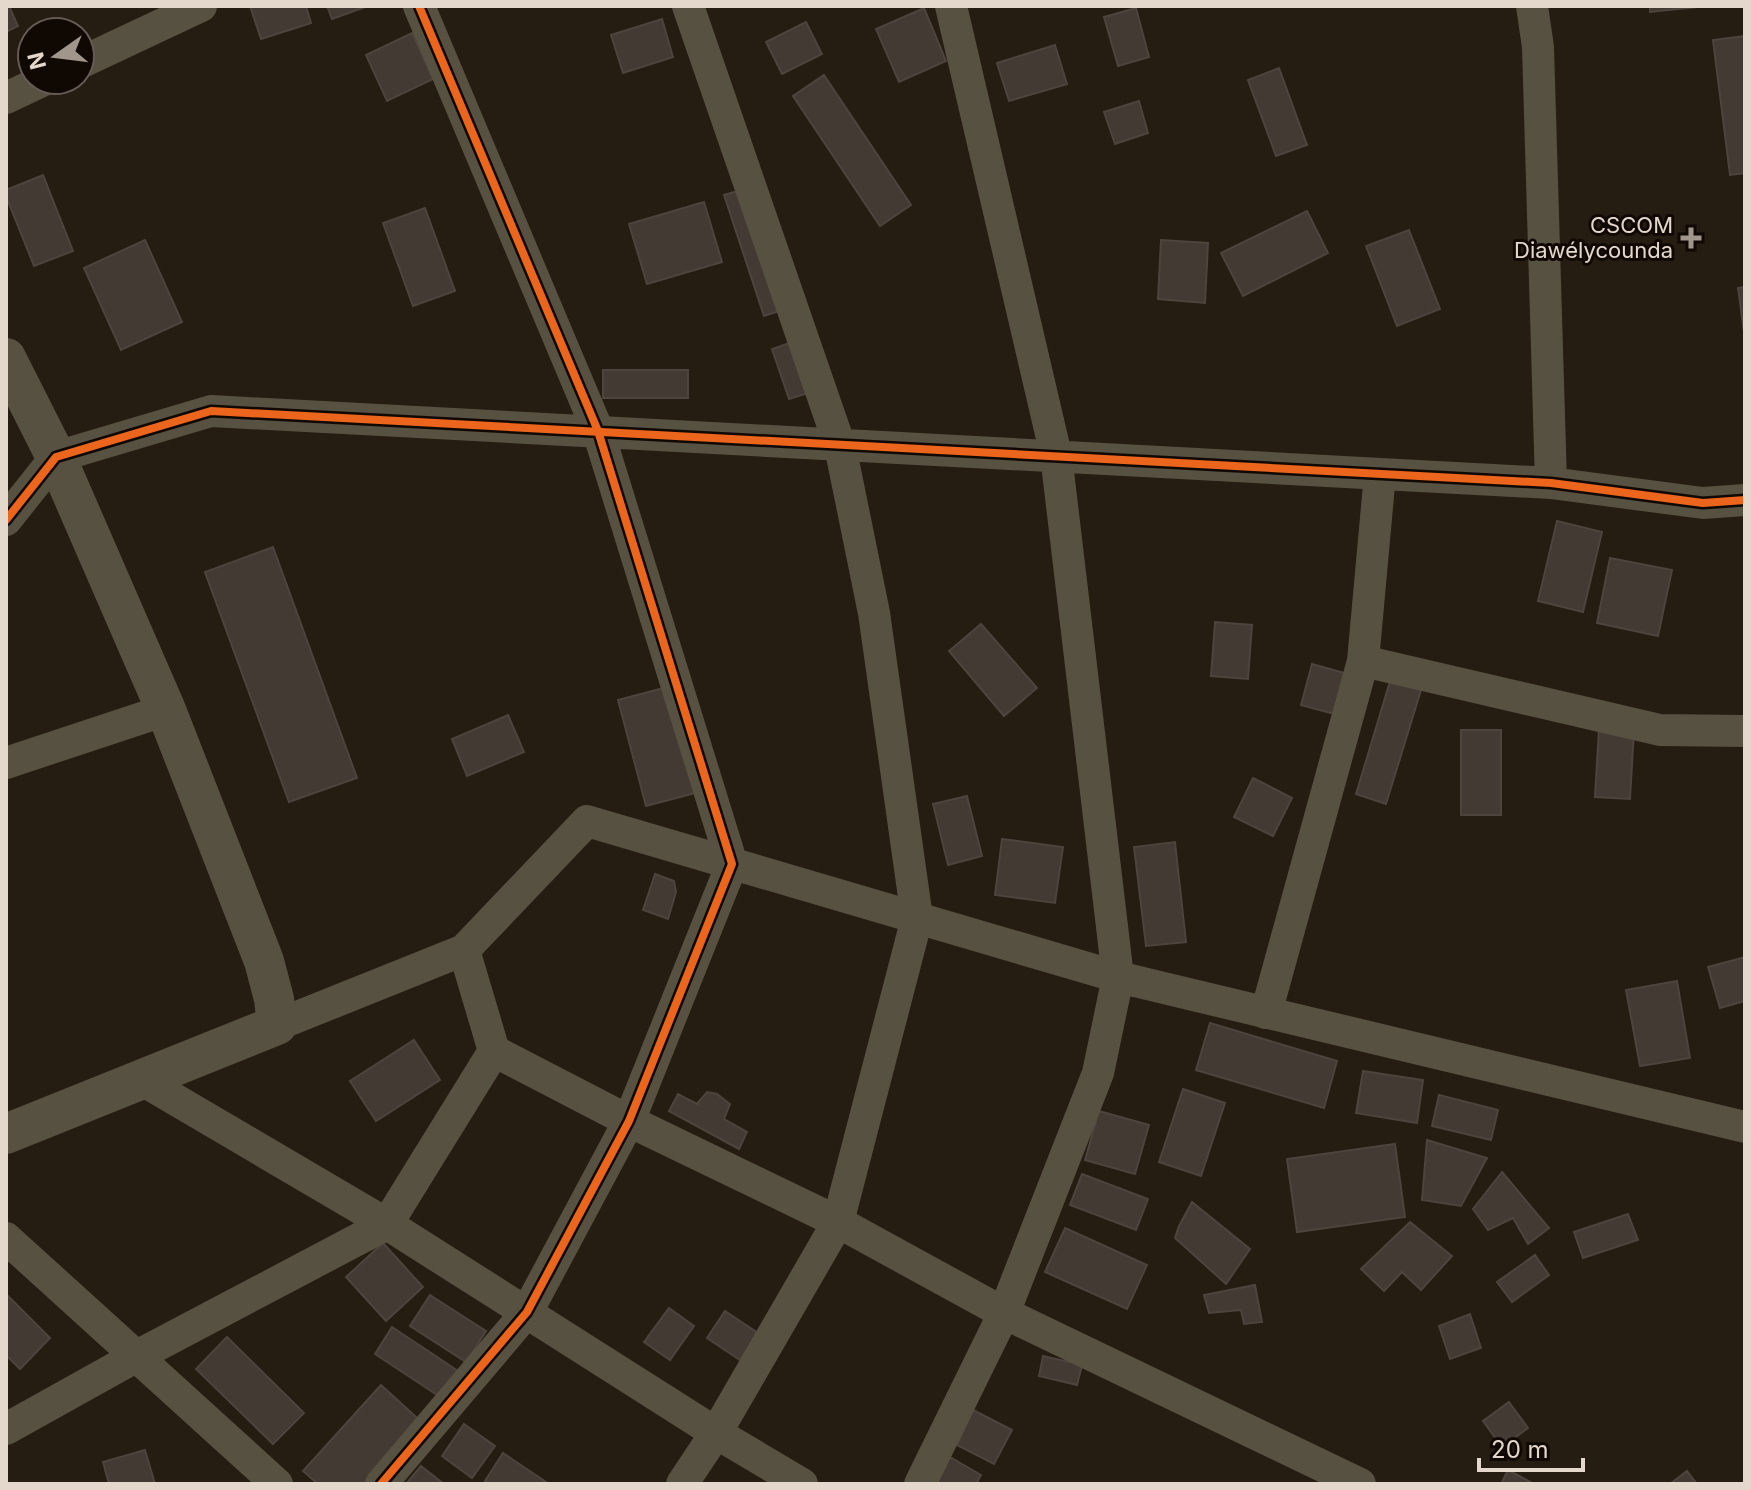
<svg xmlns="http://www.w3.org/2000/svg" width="1751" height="1490" viewBox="0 0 1751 1490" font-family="Inter,sans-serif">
<rect width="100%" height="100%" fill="#251c12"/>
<path fill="#433a33" stroke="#4d443e" stroke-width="2" d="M6 6H9L18 26 6 32Z
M250 6H306L311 23 261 39Z
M327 6H368L332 19Z
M1650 6H1708L1650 12Z
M924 8 946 61 899 82 876 29Z
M1136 8 1149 57 1118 66 1104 17Z
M662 19 673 57 623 73 611 35Z
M806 22 822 54 782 74 766 42Z
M412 33 433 79 387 101 366 55Z
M1745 36V173L1730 175 1713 40Z
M1055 45 1067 84 1009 101 997 63Z
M1279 68 1307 145 1276 156 1248 80Z
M824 75 911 205 880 226 793 96Z
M1139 101 1148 133 1115 144 1104 112Z
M43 175 73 251 34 266 6 196V190Z
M748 188 788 308 764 316 724 195Z
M704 202 722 262 647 284 629 224Z
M425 208 455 291 413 306 383 223Z
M1307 211 1328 253 1243 296 1221 253Z
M1409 230 1440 309 1397 326 1366 246Z
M145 240 182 322 121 350 84 268Z
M1161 240 1208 243 1205 303 1158 299Z
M1745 287V339L1738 288Z
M801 339 818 390 789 399 772 349Z
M603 370H688V398H603Z
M1557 521 1602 532 1583 612 1538 601Z
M273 547 357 778 289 802 205 572Z
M1610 558 1672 570 1658 636 1597 623Z
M1215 622 1252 625 1248 679 1211 676Z
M981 624 1037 688 1004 716 949 651Z
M1312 664 1348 674 1338 715 1301 705Z
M1391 678 1422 687 1386 804 1356 794Z
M671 686 699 792 646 806 618 700Z
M508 715 524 752 467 776 452 739Z
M1599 729 1634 730 1630 799 1595 797Z
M1461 730H1501V815H1461Z
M1253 778 1292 798 1273 836 1234 817Z
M967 796 982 856 948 865 933 804Z
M1002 839 1063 847 1055 903 995 895Z
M1175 842 1186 942 1146 946 1134 847Z
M655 874 674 881 676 892 668 919 643 910Z
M1745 957V1001L1720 1008 1708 967Z
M1677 981 1690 1058 1640 1066 1626 990Z
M1210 1023 1337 1061 1324 1108 1196 1070Z
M414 1040 440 1080 376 1121 350 1081Z
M1363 1071 1423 1080 1417 1123 1356 1113Z
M1183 1089 1225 1103 1201 1176 1159 1162Z
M707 1092 717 1094 730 1104 724 1119 747 1132 739 1149 669 1111 678 1094 697 1104Z
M1439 1095 1498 1110 1491 1140 1432 1126Z
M1099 1111 1149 1125 1135 1174 1085 1160Z
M1427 1140 1487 1158 1461 1206 1422 1200Z
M1395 1144 1405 1217 1297 1232 1287 1159Z
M1502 1172 1549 1228 1528 1244 1513 1218 1488 1230 1473 1209Z
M1082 1174 1148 1199 1136 1230 1070 1205Z
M1192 1202 1250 1249 1226 1284 1175 1238 1179 1226Z
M1628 1214 1638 1240 1583 1258 1574 1232Z
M1410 1222 1452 1256 1421 1290 1402 1272 1384 1291 1361 1269Z
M1065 1228 1147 1265 1127 1309 1045 1272Z
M383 1243 423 1287 386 1321 346 1277Z
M1535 1255 1549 1275 1512 1302 1497 1282Z
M1255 1285 1262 1322 1244 1324 1241 1310 1209 1313 1204 1295Z
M6 1294 50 1338 20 1369 6 1355Z
M430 1295 486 1331 466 1362 410 1326Z
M669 1308 694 1326 670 1360 644 1342Z
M725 1311 758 1333 740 1360 707 1338Z
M1470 1314 1481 1348 1450 1359 1439 1326Z
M392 1327 458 1371 440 1397 375 1354Z
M227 1337 304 1413 273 1444 196 1369Z
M1043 1356 1082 1365 1077 1385 1039 1376Z
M381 1385 426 1426 373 1484H318L303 1471Z
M1509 1402 1528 1428 1502 1447 1483 1421Z
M973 1410 1012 1430 994 1464 957 1445Z
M464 1424 495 1446 472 1478 442 1456Z
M145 1450 155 1484H109L103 1462Z
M503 1453 549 1484H488L485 1481Z
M950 1457 981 1475 976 1484H936Z
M421 1466 444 1484H406Z
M1508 1470 1534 1484H1501Z
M1687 1471 1697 1484H1670Z"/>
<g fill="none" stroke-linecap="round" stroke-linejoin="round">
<path stroke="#565141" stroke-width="32" d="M1532 6 1538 47 1551 483
M80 63 201 6
M6 98 44 80
M6 520 56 457 211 411 1551 483 1703 503 1745 500
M1363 661 1660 730 1745 731
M6 763 166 710
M464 950 494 1051 629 1121 838 1222 1004 1313 1360 1484
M1266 1013 1363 661 1380 474
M277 1025 464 950 587 821 1118 977 1745 1127
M142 1080 387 1224 716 1433 802 1484
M6 1238 277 1484
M6 1429 137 1356 387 1224 494 1051
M381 1484 527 1312 629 1121 732 864 598 431 419 6
M682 1484 716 1433 838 1222 917 918 874 613 840 446 688 6
M920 1484 1004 1313 1098 1073 1118 977 1056 455 951 6"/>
<path stroke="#565141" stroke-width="40" d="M6 358 56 457 166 710 264 961 274 999 277 1025 6 1134"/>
<defs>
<path id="cycleway" d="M6 520 56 457 211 411 1551 483 1703 503 1745 500
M381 1484 527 1312 629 1121 732 864 598 431 419 6"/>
</defs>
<use href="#cycleway" stroke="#100803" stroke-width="13"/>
<use href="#cycleway" stroke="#eb651d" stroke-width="8"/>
</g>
<path fill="#a1968c" stroke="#100803" stroke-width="3" d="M1687 226h8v8h8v8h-8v8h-8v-8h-8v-8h8z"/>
<g text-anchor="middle" stroke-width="6" stroke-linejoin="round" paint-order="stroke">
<g font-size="22" fill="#e4d8cd" stroke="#100803" text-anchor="end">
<text x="1673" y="233">CSCOM<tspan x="1673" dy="25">Diawélycounda</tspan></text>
</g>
</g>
<rect width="1751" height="1490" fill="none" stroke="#e4d8cd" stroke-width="16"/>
<g transform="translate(56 56) rotate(256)"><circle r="38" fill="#100803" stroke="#655b54" stroke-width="2"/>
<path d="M0-6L14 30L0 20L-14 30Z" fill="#a1968c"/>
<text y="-12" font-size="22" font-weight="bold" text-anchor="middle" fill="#e4d8cd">N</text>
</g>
<path d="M1479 1458v12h104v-12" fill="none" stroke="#e4d8cd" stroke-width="4"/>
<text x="1491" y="1458" font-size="24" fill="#e4d8cd" stroke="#100803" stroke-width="6" paint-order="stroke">20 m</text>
</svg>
